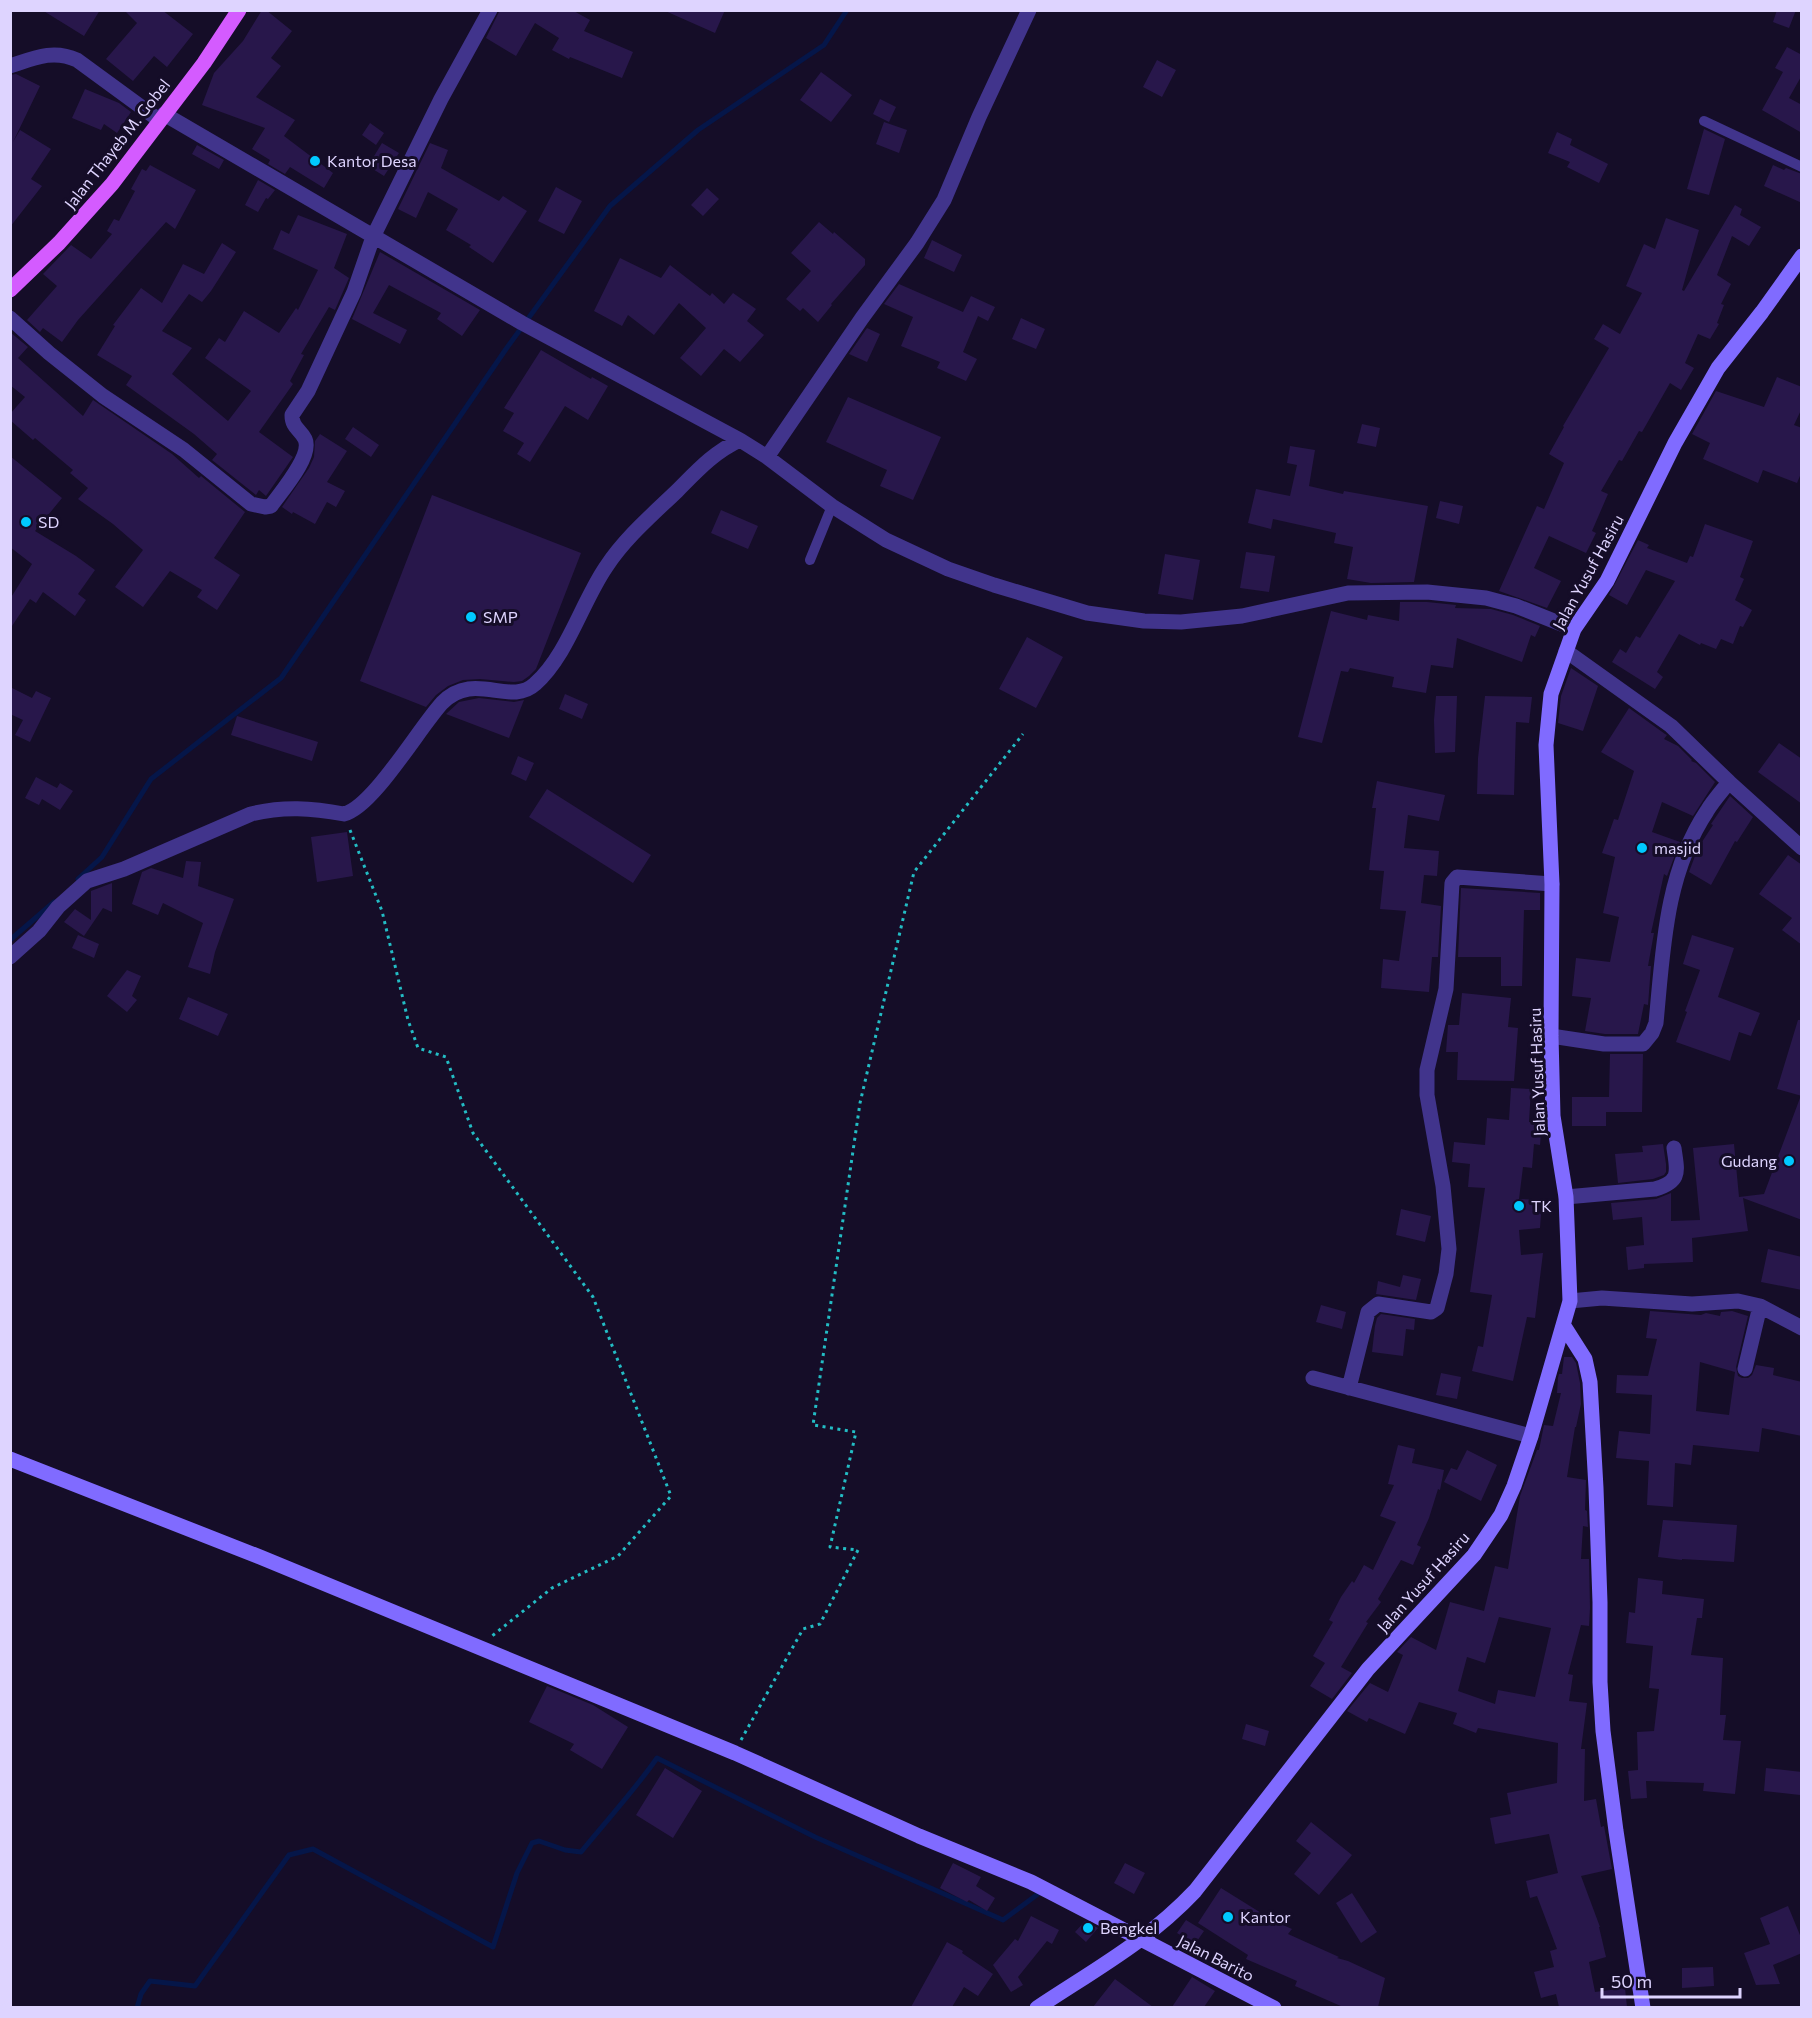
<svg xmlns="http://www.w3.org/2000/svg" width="1812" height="2018" viewBox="0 0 1812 2018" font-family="Commissioner,sans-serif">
<rect width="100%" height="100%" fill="#150d28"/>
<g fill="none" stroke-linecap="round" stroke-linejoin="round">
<path stroke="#051649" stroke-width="5" d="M78 879 102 857 151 779 281 678 506 349 610 206 698 130 824 45 847 10
M10 940 54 902
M137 2008 141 1994 150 1981 195 1986 289 1855 313 1849 493 1947 517 1873 532 1843 539 1841 565 1850 581 1852C606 1821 634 1791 657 1758L815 1837 1003 1920 1042 1891"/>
</g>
<path fill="#28174b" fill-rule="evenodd" d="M42 10H100L84 36Z
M124 10H162L193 34 167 67 154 56 133 81 106 59 137 23Z
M262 10H266L292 31 271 58 281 66 256 97 295 120 284 136 333 173 324 188 290 167 285 174 268 164 270 160 252 149 265 128 202 105 214 73 243 41Z
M500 10H572L590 20 584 31 633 52 622 78 570 57 569 59 552 50 559 38 535 23 516 56 486 38Z
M663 10H725L715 33Z
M1777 10H1796L1789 28 1773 22Z
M1787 47 1802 55V75L1789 98 1802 105V133L1762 110 1783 72 1775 68Z
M1157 60 1176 70 1162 97 1143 87Z
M821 72 852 95 831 122 800 100Z
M16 74 40 86 13 142 20 130 51 149 31 179 42 186 10 227V75Z
M85 89 119 103 131 112 117 133 104 124 101 130 72 118Z
M880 99 896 107 889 122 873 114Z
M884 122 907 130 899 153 876 144Z
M370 123 384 133 376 145 362 135Z
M1704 129 1725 139 1709 195 1687 189Z
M1557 132 1572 139 1570 145 1608 164 1599 183 1567 167 1570 162 1548 153Z
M382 143 399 153 384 176 368 166Z
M430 143 448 150 441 168 499 201 503 196 527 211 493 263 469 247 471 245 446 230 458 209 428 192 416 218 398 209Z
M197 145 224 160 219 169 192 154Z
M150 165 196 190 175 229 166 222 78 320 62 342 43 328 40 332 27 320 57 286 43 274 71 245 91 259 112 234 107 231 114 219 119 221 135 191 131 189 142 169 146 171Z
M1773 165 1784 170 1786 168 1802 174V203L1764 186Z
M258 180 275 190 268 199 266 198 258 212 245 205Z
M556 187 582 201 564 234 538 221Z
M707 188 719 199 703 216 691 205Z
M1735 205 1742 209 1740 215 1761 227 1749 246 1732 236 1717 275 1731 284 1721 304 1724 305 1717 323 1719 324 1710 339 1698 334 1685 363 1694 368 1681 390 1670 383 1642 432 1639 431 1622 461 1619 460 1601 491 1608 494 1592 531 1596 533 1586 553 1549 536 1534 568 1561 581 1547 608 1499 591 1537 506 1544 509 1564 463 1549 454 1564 427 1563 426 1609 348 1594 339 1603 324 1620 334 1642 293 1626 286 1644 244 1655 249 1666 218 1699 230 1682 290 1684 291Z
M298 215 347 234 334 268 349 278 335 310 329 307 301 354 304 355 290 381 293 384 259 432 293 457 266 496 259 490 256 495 212 460 217 454 194 434 126 385 132 376 97 355 115 326 113 325 141 288 162 303 183 264 204 274 222 243 236 252 211 291 202 302 189 294 162 331 192 348 172 374 228 421 251 391 205 358 219 338 225 342 244 311 279 333 296 308 298 310 318 270 273 249 281 230 289 234Z
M819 222 833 234 834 232 865 259V265L831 304 832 305 818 322 803 308 800 311 786 299 811 271 791 253Z
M932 240 962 255 954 272 924 258Z
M380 252 480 310 462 336 437 319 441 313 389 285 373 313 407 330 400 344 352 319Z
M620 258 661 278 670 265 710 296 712 293 724 304 733 293 756 309 747 321 764 335 740 362 724 349 701 376 680 358 706 328 679 303 654 335 628 315 622 326 594 311Z
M899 284 963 312 971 296 995 307 988 321 978 316 963 352 977 359 966 381 937 368 940 362 901 346 913 317 884 304Z
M1021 318 1045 329 1036 349 1012 339Z
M867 328 880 334 867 362 849 354Z
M10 332 28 347 18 358 83 416 93 400 172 454 199 478 201 476 245 512 214 558 240 575 217 610 197 597 202 590 170 571 143 607 115 587 143 550 113 524 78 499 88 488 70 473 73 470 35 438 33 440 10 420V414L25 397 10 385Z
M541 350 591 379 592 377 608 386 588 420 565 406 530 462 517 454 524 443 503 431 514 413 504 408Z
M1777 377 1802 387V408L1794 425 1802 428V471L1797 483 1763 470 1758 483 1703 459 1710 443 1692 434 1716 391 1764 407Z
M848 397 941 437 913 500 880 486 887 470 826 442Z
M1362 424 1380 428 1376 447 1357 443Z
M353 427 379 445 371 457 345 439Z
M320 434 347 451 327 482 345 491 336 507 327 502 315 524 293 512 292 514 282 507 309 468 314 457 315 441Z
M1290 446 1315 450 1309 486 1343 494 1344 491 1428 506 1414 582 1371 583 1347 579 1353 547 1334 543 1336 533 1273 519 1271 529 1248 523 1256 489 1290 496 1297 465 1287 463Z
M10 456 62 498 35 531 76 556 95 570 78 594 86 600 75 616 43 592 36 603 30 599 10 629V599L32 564 10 547Z
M432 495 581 553 536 669 529 676 522 681 514 682 480 679 463 680 448 686 436 695 426 707 360 681Z
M1440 501 1463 506 1459 524 1436 518Z
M721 510 758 526 748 549 711 533Z
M1705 524 1753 541 1740 577 1744 579 1735 600 1752 610 1743 627 1740 626 1733 644 1721 639 1716 649 1701 643 1700 645 1679 634 1657 672 1663 677 1655 689 1612 662 1620 649 1626 653 1636 636 1640 638 1675 581 1646 570 1627 605 1609 595 1638 540 1649 545 1647 548 1687 563 1690 556 1693 557Z
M1246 552 1275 556 1269 592 1240 588Z
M1165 554 1200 560 1193 600 1158 594Z
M1400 602H1427L1456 605 1455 608 1491 609 1513 615 1540 626 1535 637 1531 635 1522 662 1457 638 1453 668 1431 665 1426 693 1392 687 1394 677 1350 668 1348 672 1341 671 1322 743 1298 737 1331 611 1367 620 1368 615 1399 621Z
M1027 637 1063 657 1036 708 999 689Z
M1571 668 1598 686 1583 731 1558 723 1561 696Z
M10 687 32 698 36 691 51 698 30 742 15 735 23 720 10 714Z
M565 694 588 704 582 719 559 709Z
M1436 696H1457L1455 752 1435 753 1434 720Z
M1485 696 1532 697 1529 723 1516 722 1514 795 1477 794 1478 758Z
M479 698 514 702 524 700 509 738 446 714 459 702Z
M1629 708 1665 734 1667 735 1664 739 1678 746 1692 760 1691 761 1696 763 1715 782 1693 816 1662 802 1652 832 1680 842 1667 876 1664 874 1651 933H1654L1648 966H1651L1648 1005 1644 1004 1638 1034H1605L1585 1031 1591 998 1572 996 1576 958 1610 962 1619 917 1603 913 1615 857 1602 853 1614 819 1618 820 1634 771 1601 752Z
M237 716 318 742 312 761 231 735Z
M1779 743 1802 759V804L1758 772Z
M518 756 534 763 526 781 511 774Z
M36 777 57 788 60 783 73 791 60 810 42 799 39 805 25 798Z
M1377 781 1445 795 1439 821 1408 815 1404 848 1439 851 1437 876 1424 875 1421 903 1441 906 1438 957H1432L1429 992 1381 988 1383 959 1399 961 1406 911 1380 909 1384 871 1369 870 1376 808H1372Z
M547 789 651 855 633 883 529 817Z
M1730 796 1753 817 1737 842 1735 841 1711 885 1689 872 1698 848 1713 825 1711 824Z
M347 832 353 876 317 882 311 837Z
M1788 855 1802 865V945L1782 930 1792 918 1759 894Z
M186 861 201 862 198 886 234 899 215 952 210 974 188 967 203 923 163 903 158 915 132 904 142 872 151 868 183 878Z
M112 883V912L103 908 84 936 64 922 75 909 91 920V891Z
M1461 888 1540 893V910H1524L1522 986H1501V957H1458Z
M78 935 99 944 94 958 72 948Z
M1692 935 1734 948 1718 997 1760 1013 1751 1036 1739 1032 1730 1061 1676 1042 1687 1012 1685 1011 1700 970 1683 964Z
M127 970 141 976 132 996 137 1000 127 1012 107 996Z
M1462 993 1511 998 1508 1027 1518 1028 1514 1081 1457 1080 1458 1052H1446L1448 1025H1459Z
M188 997 228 1014 218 1036 179 1019Z
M1798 1020H1802V1096L1777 1089Z
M1610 1054H1643L1642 1112H1606V1126H1572V1097H1609Z
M1511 1088 1531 1089 1529 1122 1542 1123 1540 1145 1534 1144 1532 1168 1523 1167 1519 1199 1542 1200 1540 1228 1519 1230 1521 1255 1543 1253 1535 1318 1527 1317 1513 1381 1472 1371 1478 1346 1483 1347 1492 1295 1470 1292 1485 1188 1468 1187 1470 1164 1452 1162 1454 1142 1485 1145 1487 1118 1509 1120Z
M1800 1098 1802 1220 1743 1198 1748 1231 1692 1238 1693 1262 1644 1264V1268L1628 1270 1626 1247 1644 1245 1642 1217 1613 1220 1611 1203 1656 1199 1671 1193V1221L1700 1220 1693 1148 1734 1144 1739 1197 1764 1194Z
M1663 1144 1666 1164V1172L1664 1175 1653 1179 1618 1183 1615 1154 1643 1152 1642 1146Z
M1401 1209 1431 1216 1425 1242 1396 1235Z
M1768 1249 1802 1257V1290L1761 1282Z
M1403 1275 1421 1279 1416 1300 1376 1294 1378 1281 1400 1287Z
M1321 1305 1346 1312 1342 1329 1316 1322Z
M1650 1311 1701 1315 1706 1313 1720 1316 1721 1312 1732 1311 1748 1316 1736 1367 1738 1376 1742 1378H1748L1752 1375 1756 1365 1774 1368 1773 1375 1802 1382V1436L1762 1428 1759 1452 1693 1445 1691 1465 1675 1463 1673 1507 1647 1505 1649 1461 1616 1458 1619 1431 1650 1434 1652 1395 1616 1393 1617 1375 1648 1376 1657 1339 1646 1338ZM1700 1362 1735 1372 1729 1415 1696 1411Z
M1381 1314 1415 1319 1414 1330 1406 1329 1403 1356 1372 1352 1375 1326 1377 1318Z
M1564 1357H1572L1576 1363 1580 1383 1581 1404 1576 1427H1575L1567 1477 1586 1480 1585 1510 1587 1511 1588 1527 1583 1526 1581 1559H1589L1590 1608 1589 1626 1581 1625 1568 1674 1573 1675 1569 1701 1587 1703 1581 1749H1585L1584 1801 1596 1799 1601 1827 1604 1826 1612 1869 1581 1876 1600 1927H1599L1606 1957 1589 1962 1595 1992 1625 1988 1627 2007H1559L1556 1994 1541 1998 1534 1972 1554 1967 1550 1951 1557 1949 1537 1896 1530 1898 1526 1881 1558 1873 1549 1834 1495 1844 1490 1818 1511 1814 1507 1793 1557 1783 1558 1743 1478 1728 1476 1733 1453 1724 1457 1713 1419 1702 1405 1734 1369 1718 1367 1722 1347 1711 1370 1683 1388 1692 1403 1655 1397 1652 1411 1637 1436 1650 1450 1602 1484 1611 1495 1566 1508 1569 1520 1496 1537 1450H1539L1544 1425 1553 1426 1561 1393H1557L1558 1378 1559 1374H1562ZM1499 1617 1551 1628 1535 1697 1498 1690 1495 1704 1458 1691 1467 1657 1485 1663Z
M1441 1373 1461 1377 1457 1399 1436 1395Z
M1398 1445 1415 1449 1412 1463 1444 1470 1440 1490 1438 1489 1429 1518 1417 1545 1421 1547 1413 1565 1401 1560 1378 1599 1381 1602 1366 1622 1368 1623 1341 1667 1352 1673 1332 1699 1310 1686 1325 1663 1313 1656 1333 1622 1329 1620 1341 1597 1352 1581 1354 1583 1364 1565 1373 1570 1396 1522 1380 1516 1394 1485 1388 1484Z
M1467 1450 1497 1465 1481 1501 1444 1482 1451 1468 1457 1470Z
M1663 1520 1737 1525 1734 1562 1682 1559V1560L1658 1557Z
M1638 1578 1663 1581 1662 1594 1704 1599 1702 1618H1697L1691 1655 1723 1658 1720 1715H1726L1723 1740 1741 1741 1735 1794 1703 1791 1704 1783 1646 1781 1647 1798 1631 1799 1628 1771 1638 1770 1637 1732 1654 1731 1659 1689 1649 1688 1653 1646 1626 1643 1629 1612 1635 1613Z
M547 1686 593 1705 628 1727 602 1769 570 1750 574 1744 529 1722Z
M1246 1724 1269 1731 1265 1746 1242 1739Z
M665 1768 702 1791 673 1838 636 1815Z
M1766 1768 1802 1772 1800 1795 1764 1791Z
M1311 1822 1352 1855 1319 1895 1294 1874 1311 1853 1296 1841Z
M953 1863 981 1877 976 1886 995 1898 987 1911 969 1900 967 1902 940 1888Z
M1125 1863 1145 1873 1134 1894 1114 1883Z
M1221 1888 1274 1921 1292 1929 1288 1934 1339 1957 1337 1958 1348 1961 1385 1978 1378 2007H1343L1295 1986 1297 1981 1246 1959 1248 1955 1198 1923Z
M1352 1893 1377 1932 1361 1943 1336 1903Z
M1788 1906 1802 1940V1953L1773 1965 1780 1984 1756 1985 1744 1953 1770 1944 1760 1918Z
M1031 1916 1059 1930 1052 1944 1047 1941 1018 1977 1023 1985 1011 1992 993 1965 1015 1939 1018 1941Z
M1186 1920 1204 1931 1195 1944 1177 1933Z
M1085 1921 1098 1928 1086 1942 1075 1932Z
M947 1942 963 1951 962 1953 993 1974 978 1996 964 1987 952 2007H911Z
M1713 1967 1714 1986 1682 1988V1968Z
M1192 1977 1215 1991 1204 2007H1172Z
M1115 1979 1153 2007H1093Z"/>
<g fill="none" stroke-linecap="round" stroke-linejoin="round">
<path stroke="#23bcc4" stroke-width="3" stroke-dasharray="3 4.5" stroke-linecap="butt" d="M350 830 382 911 408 1020 418 1048 446 1057 473 1133 593 1297 671 1496 618 1556 552 1588 492 1636
M741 1740 803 1629 820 1624 858 1550 830 1547 856 1432 813 1425 860 1103 914 872 1023 734"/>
<path stroke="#41348c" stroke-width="10" d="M1704 121 1802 167
M810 560 832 506"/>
<path stroke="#41348c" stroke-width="15" d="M10 66C34 58 53 49 77 60L159 120
M164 114 522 323 740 440 767 457 832 506 886 540 948 569 994 585 1087 613 1144 621 1181 622 1242 616 1348 593 1427 592 1486 598 1516 606 1574 629
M10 318 49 353 103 396 184 450 251 504 265 507 271 506C280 493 313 456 305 439 300 429 292 428 292 415L308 391 354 292 373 237 441 99 490 10
M767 457 862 318 917 243 944 200 979 117 1029 10
M1566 651 1671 726 1729 782
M10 957 39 931 58 907 87 881 124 869 251 814C283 806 312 808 344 814 373 807 419 728 442 703 474 670 510 707 535 684 567 656 582 602 606 567 625 538 652 515 677 491 697 471 714 452 740 440
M1551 1036 1604 1044H1643L1652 1033 1656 1023C1663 951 1665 874 1707 811 1713 801 1722 791 1729 782L1802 848
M1566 1197 1655 1189C1682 1181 1677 1171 1674 1148
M1570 1301 1602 1298 1692 1304 1738 1301 1760 1306 1802 1328
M1745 1369 1760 1306
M1313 1378 1531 1436
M1349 1388 1368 1312 1378 1304 1431 1312 1437 1308 1446 1274 1449 1249 1443 1186 1427 1095V1070L1446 989 1452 883 1457 877 1552 884"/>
<path stroke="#806bff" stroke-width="15" d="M1564 1326 1585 1359 1590 1382 1596 1488 1600 1602V1682L1603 1731 1616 1831 1643 2008
M10 1459 260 1557 735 1753 919 1836 1031 1882 1274 2008
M1037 2008C1094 1970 1148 1941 1195 1891L1368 1669 1474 1555 1501 1515 1514 1486 1531 1436 1570 1301 1566 1197 1553 1116 1551 1036 1552 884 1546 745 1551 694 1574 629 1607 581 1675 443 1718 368 1762 312 1802 256"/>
<path stroke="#d45bff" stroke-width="15" d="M10 290 59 243 112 184 204 63 239 10"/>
</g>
<g fill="#00c9ff" stroke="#150d28" stroke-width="2">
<circle cx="315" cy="161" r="6"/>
<circle cx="26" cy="522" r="6"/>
<circle cx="471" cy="617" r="6"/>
<circle cx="1642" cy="848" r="6"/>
<circle cx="1789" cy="1161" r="6"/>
<circle cx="1519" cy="1206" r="6"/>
<circle cx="1228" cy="1917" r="6"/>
<circle cx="1088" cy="1928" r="6"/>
</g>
<g text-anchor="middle" stroke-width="6" stroke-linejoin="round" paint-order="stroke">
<g font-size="16" fill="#ded4ff" stroke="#150d28">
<text transform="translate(117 144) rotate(-52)" y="6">Jalan Thayeb M. Gobel</text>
<text transform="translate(1588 572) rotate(-61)" y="6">Jalan Yusuf Hasiru</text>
<text transform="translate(1537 1072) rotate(-92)" y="6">Jalan Yusuf Hasiru</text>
<text transform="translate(1423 1582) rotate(-48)" y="6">Jalan Yusuf Hasiru</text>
<text transform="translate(1216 1958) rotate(27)" y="6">Jalan Barito</text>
</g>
<g font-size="16" fill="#ded4ff" stroke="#150d28" text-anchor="start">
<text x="327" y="167">Kantor Desa</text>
<text x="38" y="528">SD</text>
<text x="483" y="623">SMP</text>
<text x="1654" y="854">masjid</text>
<text x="1777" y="1167" text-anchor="end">Gudang</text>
<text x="1531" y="1212">TK</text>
<text x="1240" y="1923">Kantor</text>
<text x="1100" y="1934">Bengkel</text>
</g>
</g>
<rect width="1812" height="2018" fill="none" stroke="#ded4ff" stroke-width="24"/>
<path d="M1602 1988v9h138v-9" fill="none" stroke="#ded4ff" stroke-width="3"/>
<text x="1611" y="1988" font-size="18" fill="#ded4ff" stroke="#150d28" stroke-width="4.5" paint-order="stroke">50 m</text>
</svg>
